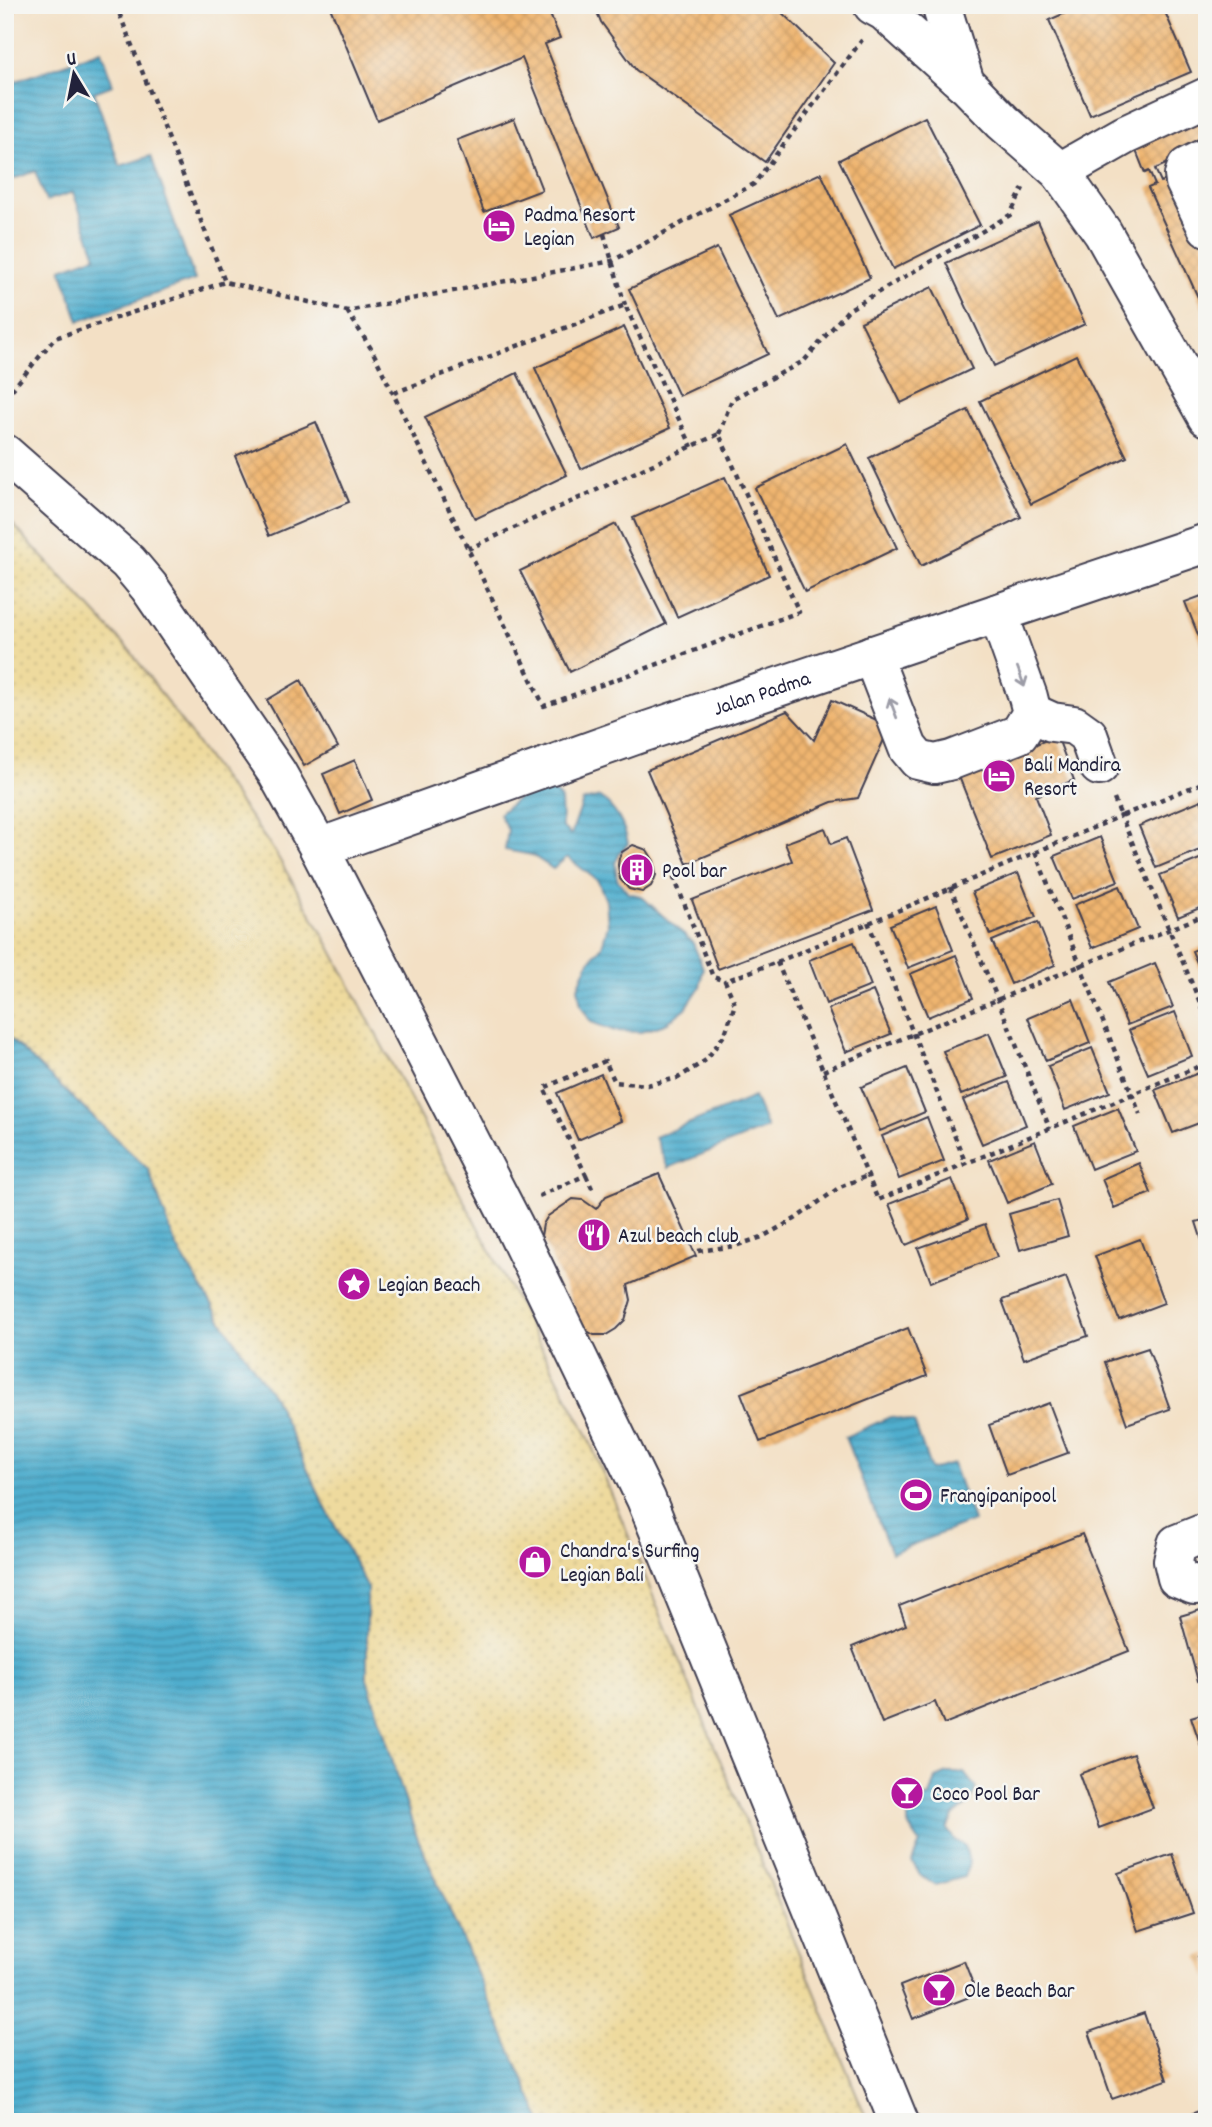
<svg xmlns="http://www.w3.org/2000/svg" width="1212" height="2127" viewBox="0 0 1212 2127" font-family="Dekko,sans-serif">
<defs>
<pattern id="sand-dots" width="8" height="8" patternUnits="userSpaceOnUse" patternTransform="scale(1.75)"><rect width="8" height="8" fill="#eeda9e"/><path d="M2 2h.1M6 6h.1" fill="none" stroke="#ccbb89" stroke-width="1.8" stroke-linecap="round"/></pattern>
<pattern id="water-rules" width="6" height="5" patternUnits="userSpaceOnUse" patternTransform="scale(1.75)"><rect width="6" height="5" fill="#50aece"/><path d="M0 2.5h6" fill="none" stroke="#428da8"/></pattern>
<pattern id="building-cross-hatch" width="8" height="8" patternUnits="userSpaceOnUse" patternTransform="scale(1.75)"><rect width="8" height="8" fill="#efb56f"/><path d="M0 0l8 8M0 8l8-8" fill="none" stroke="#cd9b61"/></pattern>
</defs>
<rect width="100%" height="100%" fill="#f6f6f2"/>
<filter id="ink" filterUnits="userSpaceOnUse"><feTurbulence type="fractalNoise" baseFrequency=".0143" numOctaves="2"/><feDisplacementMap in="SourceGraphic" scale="14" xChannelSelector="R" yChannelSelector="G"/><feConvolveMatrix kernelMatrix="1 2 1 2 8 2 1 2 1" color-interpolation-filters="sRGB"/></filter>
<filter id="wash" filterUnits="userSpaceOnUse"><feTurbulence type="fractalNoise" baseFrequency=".00686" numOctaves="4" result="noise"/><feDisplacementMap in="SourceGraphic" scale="28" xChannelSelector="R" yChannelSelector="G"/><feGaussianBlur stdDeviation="1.57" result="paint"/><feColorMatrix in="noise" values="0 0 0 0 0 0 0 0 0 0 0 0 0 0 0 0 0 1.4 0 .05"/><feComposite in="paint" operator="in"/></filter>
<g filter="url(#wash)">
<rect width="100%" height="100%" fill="#f3e0c5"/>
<path fill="url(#sand-dots)" stroke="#887e6c" stroke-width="2" d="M5 516 131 652 275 852 329 945 586 1432 868 2122H542L415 1832 367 1679V1587L324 1505 273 1396 223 1323 176 1246 148 1169 5 1034Z"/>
<path fill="url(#water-rules)" stroke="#396884" stroke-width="2" d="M101 51 113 85 94 92 120 166 151 156 195 280 79 321 61 269 96 256 73 192 46 201 35 171 5 182V85Z
M549 787 561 799 562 827 571 835 583 801 600 797C615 809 625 825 628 844L621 851 615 863 617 879 628 893 641 896 693 943 703 968 700 987 686 1008 665 1024 641 1032 615 1031 591 1022 581 1006 578 987 588 963 602 946 608 925 606 901 598 881 567 857 553 869 532 855 505 850 508 830 499 814 523 794Z
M5 1034 148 1169 176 1246 223 1323 273 1396 324 1505 367 1587V1679L415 1832 542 2122H5Z
M754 1097 767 1128 668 1168 655 1137Z
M890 1417 914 1422 931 1470 953 1464 973 1521 891 1553 845 1437Z
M948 1773H964L976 1788 970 1803 954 1815 947 1829 955 1840 965 1846 969 1862 965 1877 935 1885 921 1876 912 1862 920 1843 908 1825V1811L917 1801 930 1797 936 1778Z"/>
<g id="blocks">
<path fill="url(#building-cross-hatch)" d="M329 5H546L560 38 545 44 619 227 594 238 522 58 377 120Z
M594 5H774L834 63 765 162 636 70 601 22Z
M1084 5H1162L1191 72 1090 115 1049 20Z
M1207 110V145L1155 169 1161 182 1173 177 1207 249V317L1148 188 1155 185 1149 171 1145 173 1133 143Z
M925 117 980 225 893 269 839 160Z
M514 118 542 190 484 212 457 140Z
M821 173 870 278 779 320 729 215Z
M1038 221 1085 324 994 366 946 263Z
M717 248 768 354 679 396 629 289Z
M932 287 972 369 901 403 861 322Z
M624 327 670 428 581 469 535 368Z
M1076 355 1127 457 1031 504 980 401Z
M517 373 567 475 475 519 425 417Z
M968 410 1021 517 921 566 869 458Z
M316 422 349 502 269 536 235 456Z
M847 444 897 548 805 592 755 488Z
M725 477 769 575 677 617 633 518Z
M616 524 666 624 570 672 520 571Z
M1207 594V657L1185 602Z
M301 680 338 747 304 766 267 700Z
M832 700 890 726 858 798 832 802 687 864 647 770 787 711 814 740Z
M1057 736 1074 780 1036 796 1051 835 992 859 958 774Z
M355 760 372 800 340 814 323 774Z
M1201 800 1207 814V847L1156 868 1139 826Z
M825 828 831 844 846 838 873 910 718 969 692 900 792 861 785 843Z
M1100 837 1118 881 1072 899 1054 856Z
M633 845 647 850 654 861 656 875 654 880 651 886 642 892 629 889 620 879 618 865 619 858 622 852Z
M1207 856V905L1178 917 1160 875Z
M1018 873 1036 917 990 935 972 892Z
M1120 886 1138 929 1092 948 1074 905Z
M936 906 953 950 908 968 890 925Z
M1038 922 1055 965 1011 984 992 941Z
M854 942 871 986 826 1004 809 960Z
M1207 945V986L1192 951Z
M956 955 973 998 928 1017 910 974Z
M1155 963 1173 1007 1127 1025 1109 982Z
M873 991 891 1034 846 1052 828 1009Z
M1073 999 1090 1043 1046 1061 1028 1018Z
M1175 1012 1192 1056 1148 1074 1129 1030Z
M989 1033 1007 1077 961 1095 943 1051Z
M1092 1048 1110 1092 1065 1110 1048 1066Z
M907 1068 925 1112 880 1131 861 1087Z
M1201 1072 1207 1087V1120L1173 1133 1155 1090Z
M601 1074 621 1121 578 1140 557 1093Z
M1009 1082 1026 1125 982 1144 963 1100Z
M1118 1108 1136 1151 1091 1169 1074 1126Z
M927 1117 944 1161 899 1179 882 1136Z
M1035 1141 1052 1184 1007 1203 989 1160Z
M1139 1163 1151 1193 1114 1208 1102 1179Z
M659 1174 696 1256 628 1285 631 1300 625 1320 616 1329 606 1335H594L584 1329 541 1236 543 1224 548 1216 573 1199 583 1200 596 1209 606 1196Z
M952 1179 968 1219 906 1245 889 1204Z
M1057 1200 1068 1236 1020 1250 1009 1214Z
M1207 1219V1253H1206L1196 1222Z
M985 1224 997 1257 931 1282 918 1248Z
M1140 1239 1164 1303 1119 1320 1095 1256Z
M1066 1277 1088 1336 1024 1359 1002 1300Z
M908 1328 927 1376 760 1442 741 1393Z
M1148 1348 1170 1409 1127 1424 1105 1362Z
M1049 1403 1068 1453 1007 1475 989 1425Z
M1082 1534 1129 1651 944 1724 935 1702 882 1723 852 1647 906 1625 899 1606Z
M1207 1608V1678L1198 1681 1180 1616Z
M1207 1712V1761H1206L1191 1717Z
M1133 1754 1153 1808 1099 1828 1079 1774Z
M1172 1854 1193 1913 1138 1931 1118 1873Z
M1207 1953V1978L1198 1957Z
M964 1961 977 1994 913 2019 900 1986Z
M1144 2013 1167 2080 1112 2099 1089 2032Z
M1207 2108V2122H1191L1188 2115Z"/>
</g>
</g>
<g filter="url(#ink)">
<use href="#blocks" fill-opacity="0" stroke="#413e50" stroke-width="2"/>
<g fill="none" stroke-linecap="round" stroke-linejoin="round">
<defs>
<g id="minor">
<path d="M873 5 884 11 964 83"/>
<path d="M941 5 965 83 1003 122 1060 172 1103 233 1207 417"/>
<path d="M1207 157 1187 167 1184 175 1185 182 1207 227"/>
<path d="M1060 172 1125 135 1207 97"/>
<path d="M5 454 128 562 149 587 277 773 319 848 514 1226 646 1499 899 2122"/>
<path d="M872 655 908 748 918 760 935 764 952 760 1019 734 1032 713 1028 697 998 613"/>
<path d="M1032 713 1052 722 1074 725 1088 735 1099 766"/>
<path id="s1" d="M319 848 638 734 1207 543"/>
<path d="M1207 1532 1177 1544 1173 1561 1177 1578 1194 1585 1207 1584"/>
</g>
</defs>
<use href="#minor" stroke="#413e50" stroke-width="42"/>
<path stroke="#413e50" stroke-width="4.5" stroke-dasharray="5 5" stroke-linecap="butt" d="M116 5 225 282 347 311 612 261 754 184 862 40
M5 13 25 5
M604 234 625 305
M347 311 372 350 544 706 799 612 719 434 468 549
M394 393 625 305 692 447
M5 398 55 338 225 282
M719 434 732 399 804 361 848 310 1010 215 1023 188
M1114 799 1121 816 1207 781
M1035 852 1140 1114
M670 867 713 977 725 981
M950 887 998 1000 1050 1129
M868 922 966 1164
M777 962 878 1200 1207 1063
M823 1071 1207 914
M586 1175 594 1193
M539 1196 586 1175 544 1088 605 1061 615 1082 647 1085 678 1078 706 1060 725 1034 735 1004 725 981 777 962 1121 816 1207 1019
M698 1251 735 1246 762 1237 795 1219 840 1187 867 1176"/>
<use href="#minor" stroke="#fff" stroke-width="38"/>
</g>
<defs><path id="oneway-shaft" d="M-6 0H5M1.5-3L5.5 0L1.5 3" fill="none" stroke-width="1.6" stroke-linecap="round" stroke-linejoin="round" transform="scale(1.75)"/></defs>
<g stroke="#9c9ca7">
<use href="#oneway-shaft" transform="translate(1021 677) rotate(70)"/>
<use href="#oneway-shaft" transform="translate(893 708) rotate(-111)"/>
</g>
</g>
<defs>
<symbol id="hotel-disc" viewBox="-11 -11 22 22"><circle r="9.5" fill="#b5179e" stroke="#f6f6f2"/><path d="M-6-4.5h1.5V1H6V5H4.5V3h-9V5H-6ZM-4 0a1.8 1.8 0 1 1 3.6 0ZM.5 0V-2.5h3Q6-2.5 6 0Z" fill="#fff"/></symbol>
<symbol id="building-disc" viewBox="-11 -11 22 22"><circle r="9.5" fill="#b5179e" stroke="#f6f6f2"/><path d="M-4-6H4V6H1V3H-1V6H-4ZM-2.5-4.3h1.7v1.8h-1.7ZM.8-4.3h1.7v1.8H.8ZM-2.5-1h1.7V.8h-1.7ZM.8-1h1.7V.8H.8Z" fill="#fff"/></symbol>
<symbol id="restaurant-disc" viewBox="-11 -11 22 22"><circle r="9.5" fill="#b5179e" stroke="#f6f6f2"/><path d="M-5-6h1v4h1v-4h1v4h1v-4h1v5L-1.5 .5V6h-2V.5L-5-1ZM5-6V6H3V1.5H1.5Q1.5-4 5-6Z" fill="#fff"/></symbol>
<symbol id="sight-disc" viewBox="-11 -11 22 22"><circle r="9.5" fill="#b5179e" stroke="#f6f6f2"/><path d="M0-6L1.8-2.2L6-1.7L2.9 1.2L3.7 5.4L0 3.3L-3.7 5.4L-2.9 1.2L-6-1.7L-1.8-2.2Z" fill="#fff"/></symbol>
<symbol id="stadium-disc" viewBox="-11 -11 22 22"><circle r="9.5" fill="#b5179e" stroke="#f6f6f2"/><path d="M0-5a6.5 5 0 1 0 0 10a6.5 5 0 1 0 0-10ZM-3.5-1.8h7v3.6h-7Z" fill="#fff"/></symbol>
<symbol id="shop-disc" viewBox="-11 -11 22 22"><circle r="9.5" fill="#b5179e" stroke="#f6f6f2"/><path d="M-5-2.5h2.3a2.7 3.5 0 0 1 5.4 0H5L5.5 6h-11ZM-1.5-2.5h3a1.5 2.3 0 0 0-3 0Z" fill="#fff"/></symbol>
<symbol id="bar-disc" viewBox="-11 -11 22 22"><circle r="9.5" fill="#b5179e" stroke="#f6f6f2"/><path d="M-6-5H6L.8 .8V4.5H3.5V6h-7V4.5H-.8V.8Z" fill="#fff"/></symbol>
</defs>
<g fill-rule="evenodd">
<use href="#hotel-disc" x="480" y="207" width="38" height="38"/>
<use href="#hotel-disc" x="980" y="757" width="38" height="38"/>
<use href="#building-disc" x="618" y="851" width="38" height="38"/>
<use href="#restaurant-disc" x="575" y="1216" width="38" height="38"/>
<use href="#sight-disc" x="335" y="1265" width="38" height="38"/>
<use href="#stadium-disc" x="897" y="1476" width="38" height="38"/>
<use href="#shop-disc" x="516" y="1543" width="38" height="38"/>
<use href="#bar-disc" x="888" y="1774" width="38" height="38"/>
<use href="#bar-disc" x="920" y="1971" width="38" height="38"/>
</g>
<g text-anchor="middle" stroke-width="5" stroke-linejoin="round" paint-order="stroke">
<g font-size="21" fill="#22223b" stroke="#f6f6f2" text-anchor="start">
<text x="524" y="221">Padma Resort<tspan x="524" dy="24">Legian</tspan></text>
<text x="1024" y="771">Bali Mandira<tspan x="1024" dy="24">Resort</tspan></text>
<text x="662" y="877">Pool bar</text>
<text x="618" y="1242">Azul beach club</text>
<text x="378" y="1291">Legian Beach</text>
<text x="940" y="1502">Frangipanipool</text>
<text x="560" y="1557">Chandra's Surfing<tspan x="560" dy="24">Legian Bali</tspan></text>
<text x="932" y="1800">Coco Pool Bar</text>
<text x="964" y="1997">Ole Beach Bar</text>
</g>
<g font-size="21" fill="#22223b" stroke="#f6f6f2">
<text dy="7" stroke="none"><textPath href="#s1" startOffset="469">Jalan Padma</textPath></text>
</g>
</g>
<rect width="1212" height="2127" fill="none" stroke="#f6f6f2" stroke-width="28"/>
<g transform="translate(74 74) rotate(350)" stroke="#f6f6f2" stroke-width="5" paint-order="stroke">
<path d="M0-5L12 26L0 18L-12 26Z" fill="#22223b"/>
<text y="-10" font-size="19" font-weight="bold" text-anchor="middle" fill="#22223b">U</text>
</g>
</svg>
